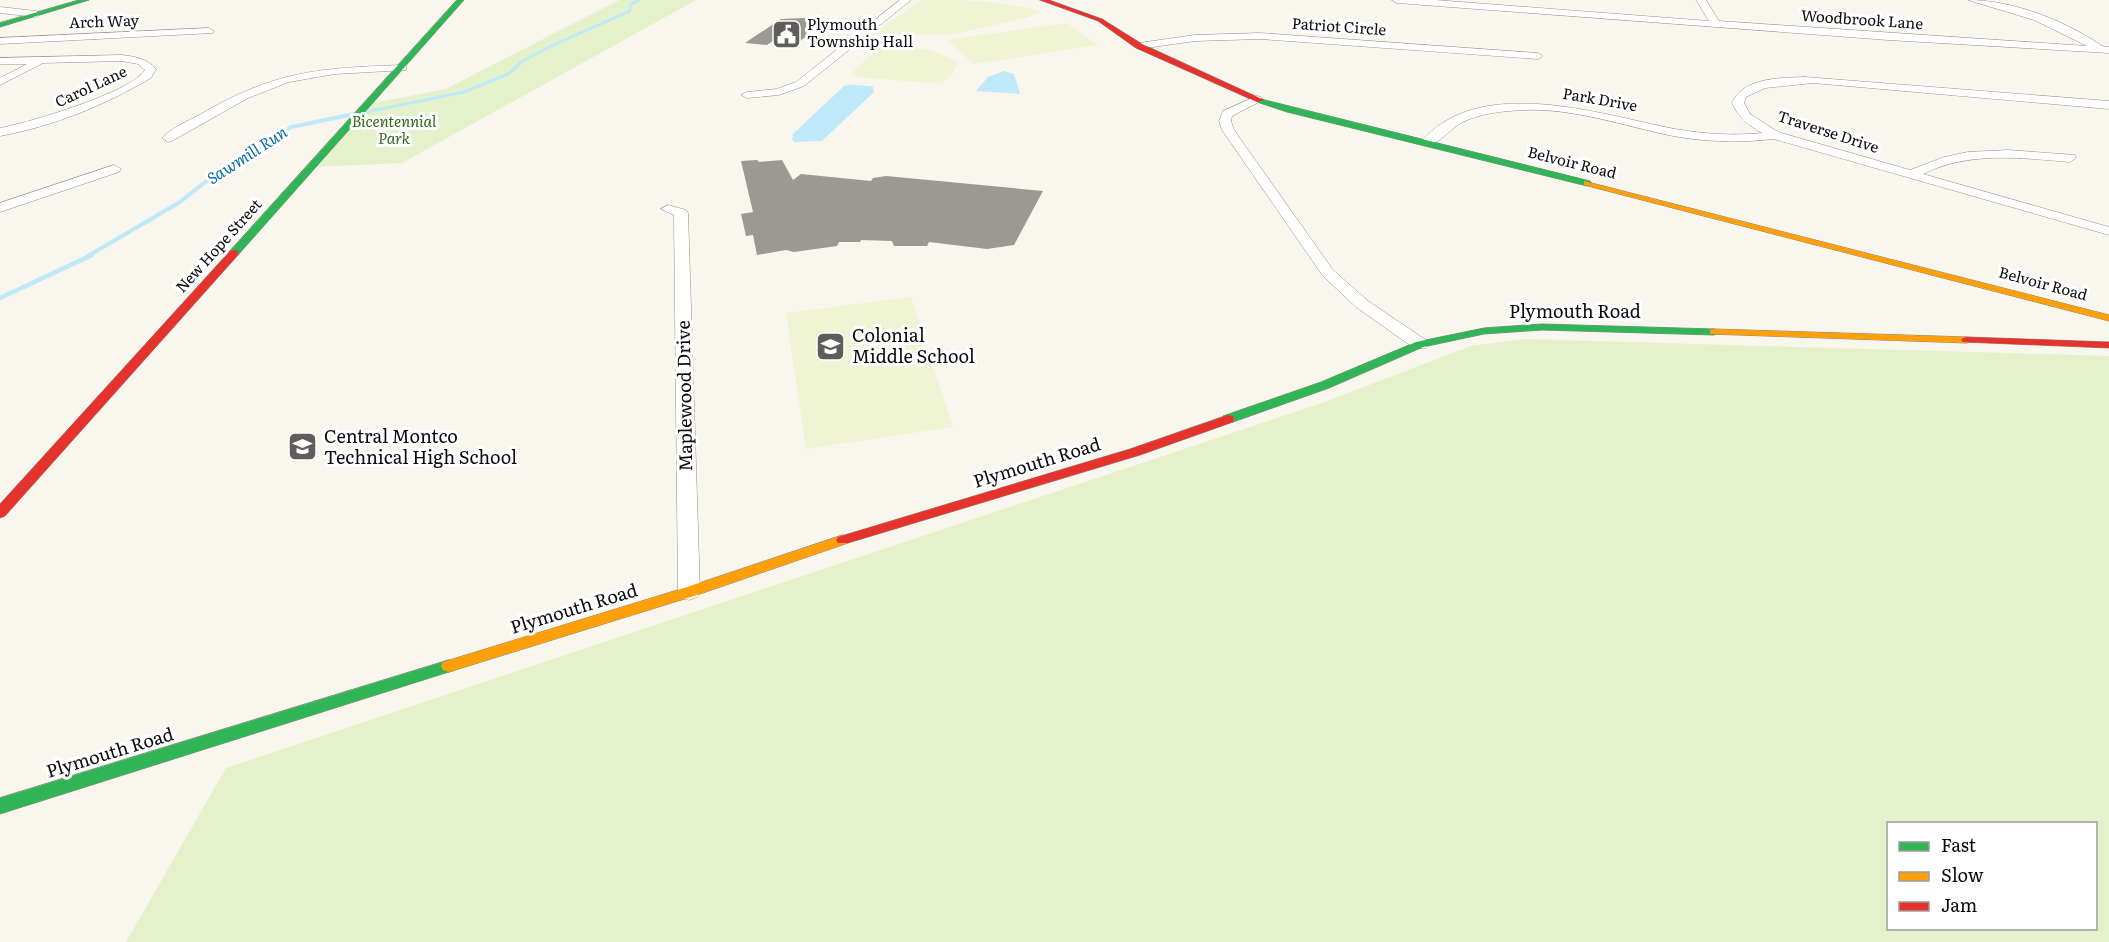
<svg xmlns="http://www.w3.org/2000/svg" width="2109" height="942" viewBox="0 0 2109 942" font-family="Literata,serif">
<rect width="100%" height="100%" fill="#f9f6ed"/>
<path fill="#e4f1ca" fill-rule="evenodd" d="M619 0H696L402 163 311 167 369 104 446 89Z
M1523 339 2109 356V942H126L226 768 1322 403 1471 346ZM1888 824H2096V928H1888Z"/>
<path fill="#eef4d4" d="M921 0C964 0 997 0 1040 11L1029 17 956 34 872 35Z
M1067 23 1098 45 974 64 947 40Z
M896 46 931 50 958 62 953 73 941 84 857 77 852 73 878 48Z
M911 297 953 427 806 449 786 313Z"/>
<path fill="#bfe8f8" d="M1004 71 1014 74 1020 94 976 91 988 77Z
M849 85 870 86 873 87 874 92 822 141 795 142 792 140 793 134 844 86Z"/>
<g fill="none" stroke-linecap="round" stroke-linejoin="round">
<path stroke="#bfe8f8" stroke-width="3" d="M366 112 464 92 508 74 523 61 549 47 630 11V5L639 0"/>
<path stroke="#bfe8f8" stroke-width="4" d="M88 256 180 202 229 163 266 145 291 127 354 114"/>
<path stroke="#bfe8f8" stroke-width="4.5" d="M0 298 92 255"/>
</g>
<path fill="#9c9894" d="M804 18 828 20 800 41 777 38 767 45 745 43 781 19Z
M757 160 759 162 782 160 793 180 801 174 871 181 873 178 886 176 1043 191 1014 245 987 249 929 242 927 246H894L892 241 861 240 860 242H839L837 246 794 252 786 250 757 255 753 235 746 236 741 214 753 212 741 161Z"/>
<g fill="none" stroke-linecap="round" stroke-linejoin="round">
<defs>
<path id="street" d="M900 0H911L804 86 779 95 747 98 741 95 747 92 777 89 796 82Z
M1392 0H1435L1709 21 1696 0H1706L1719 21 2087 46 2034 20 1968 0C2013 0 2066 21 2102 46L2109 47V53L1888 40 1397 3Z
M0 7 36 11 41 14 36 17 0 13Z
M209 28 214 31 213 33 0 44V38Z
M1260 33 1538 53 1543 56 1538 59 1260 39 1195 41 1139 49 1134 46 1139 43 1195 35Z
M122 55C136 57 146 58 156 69L151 78C103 106 54 126 0 136V128C28 123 132 92 145 70L138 64 122 61 43 63 0 85V78L27 64H0V58Z
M402 65 406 66V70L335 74 289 82 248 98 172 141 168 142 162 138C171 128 188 121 201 114 275 71 318 68 402 65Z
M1805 77 2109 101V109L1813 83 1765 88 1746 97 1744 103 1750 114 1778 132 1910 170 1944 157 1968 152 2008 150 2075 155 2076 158 2070 162C2021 158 1969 151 1923 174L2109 227V235L1774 139C1739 143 1707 142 1673 136 1624 126 1574 108 1524 110 1504 111 1480 113 1461 123 1450 129 1436 148 1423 145L1421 142C1479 73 1602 115 1675 129 1704 134 1732 136 1762 133 1748 125 1739 118 1732 103 1743 77 1781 78 1805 77Z
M1257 96 1261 97V101L1232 116 1231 121 1234 130 1333 270 1368 301 1426 340 1428 344 1426 348H1414L1356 307 1323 276 1222 130 1219 121 1223 111Z
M114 165 121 169 119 172 0 212V203Z
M668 205 686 210 688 213 700 592 697 597 689 600 681 597 678 592 674 215 661 209Z"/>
<path id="fast" d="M79 0H89L0 27V23Z
M457 0H464L238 255H230V251Z
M1257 98 1590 181 1592 183 1587 186 1287 112 1257 102Z
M1542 324 1714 329 1720 332 1714 335 1542 330 1484 334 1423 347 1329 388 1233 422H1223L1222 419 1223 416 1321 382 1416 342 1484 328Z
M449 660 455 662 457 666 455 670 0 814V798Z"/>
<path id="slow" d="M1584 181 2109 315V321L1584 185Z
M1714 329 1967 337 1973 340 1967 343 1710 334V330Z
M843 535 848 537 850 540 848 543 694 596 449 672 443 670 441 666 443 662 684 588Z"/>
<path id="jam" d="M1040 0H1049L1102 19 1142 44 1264 100 1257 102 1136 48 1098 21Z
M234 250 238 251V255L5 516 0 518V504L230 251Z
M1967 337 2109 342V348L1963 342 1961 340 1963 338Z
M1228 415 1233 416 1234 419 1233 422 1140 455 848 543H838L836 540 838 537 1130 449Z"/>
</defs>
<use href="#street" stroke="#92908c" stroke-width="1"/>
<use href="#fast" stroke="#888783" stroke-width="1"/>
<use href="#slow" stroke="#888783" stroke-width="1"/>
<use href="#jam" stroke="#888783" stroke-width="1"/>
<use href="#street" fill="#fefefc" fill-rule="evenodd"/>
<use href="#fast" fill="#30b455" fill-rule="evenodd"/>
<use href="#slow" fill="#ff9f0a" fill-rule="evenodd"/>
<use href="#jam" fill="#e5322d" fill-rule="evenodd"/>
</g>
<defs>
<symbol id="civic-square" viewBox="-11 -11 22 22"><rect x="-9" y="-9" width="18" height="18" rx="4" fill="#5e5d59" stroke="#fff"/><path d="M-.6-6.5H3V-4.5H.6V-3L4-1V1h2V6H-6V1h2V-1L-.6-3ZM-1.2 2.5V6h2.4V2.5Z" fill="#fff"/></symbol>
<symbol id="school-square" viewBox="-11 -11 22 22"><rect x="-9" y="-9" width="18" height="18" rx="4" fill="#5e5d59" stroke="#fff"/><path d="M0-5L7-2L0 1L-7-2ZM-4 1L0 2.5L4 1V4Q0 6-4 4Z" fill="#fff"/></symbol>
</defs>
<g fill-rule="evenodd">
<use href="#civic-square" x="770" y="18" width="33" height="33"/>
<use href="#school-square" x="814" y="330" width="33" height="33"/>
<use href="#school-square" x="286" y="430" width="33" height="33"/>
</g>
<g text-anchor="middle" stroke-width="6" stroke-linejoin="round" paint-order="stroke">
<g font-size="15" fill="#0a0a0a" stroke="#fff">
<text transform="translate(1862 20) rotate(4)" y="5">Woodbrook Lane</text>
<text transform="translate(104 22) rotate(-2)" y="5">Arch Way</text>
<text transform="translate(1339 27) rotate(4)" y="5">Patriot Circle</text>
<text transform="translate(91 87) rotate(-25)" y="5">Carol Lane</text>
<text transform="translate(1600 100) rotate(10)" y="5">Park Drive</text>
<text transform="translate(1828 132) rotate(18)" y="5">Traverse Drive</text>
<text transform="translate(1572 163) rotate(14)" y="5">Belvoir Road</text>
<text transform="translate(219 246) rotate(-48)" y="5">New Hope Street</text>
<text transform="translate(2043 284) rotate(15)" y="5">Belvoir Road</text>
</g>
<g font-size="15" fill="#0a0a0a" stroke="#fff" text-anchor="start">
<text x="807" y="30">Plymouth<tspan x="807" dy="17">Township Hall</tspan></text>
</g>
<g font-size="15" font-style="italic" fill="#2c6716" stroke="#fff">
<text x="394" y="127">Bicentennial<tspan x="394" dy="17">Park</tspan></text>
</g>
<g font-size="16" font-style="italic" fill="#096da6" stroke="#fff">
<text transform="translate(247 155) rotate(-33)" y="6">Sawmill Run</text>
</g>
<g font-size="18" fill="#0a0a0a" stroke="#fff">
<text x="1575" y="318">Plymouth Road</text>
<text transform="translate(685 396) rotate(-91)" y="6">Maplewood Drive</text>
<text transform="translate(1037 463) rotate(-17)" y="6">Plymouth Road</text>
<text transform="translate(574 609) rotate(-17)" y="6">Plymouth Road</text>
<text transform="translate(110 753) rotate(-17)" y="6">Plymouth Road</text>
</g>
<g font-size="18" fill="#0a0a0a" stroke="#fff" text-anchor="start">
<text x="852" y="342">Colonial<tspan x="852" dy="21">Middle School</tspan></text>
<text x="324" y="443">Central Montco<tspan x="324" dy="21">Technical High School</tspan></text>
</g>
</g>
<rect x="1887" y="822" width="210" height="108" fill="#ffffff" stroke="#9d9d9d" stroke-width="1.5"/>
<rect x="1899" y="842" width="30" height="9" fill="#30b455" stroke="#9d9d9d" stroke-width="1.5"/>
<text x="1941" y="852" font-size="18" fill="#0a0a0a">Fast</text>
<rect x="1899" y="872" width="30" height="9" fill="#ff9f0a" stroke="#9d9d9d" stroke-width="1.5"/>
<text x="1941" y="882" font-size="18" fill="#0a0a0a">Slow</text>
<rect x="1899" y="902" width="30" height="9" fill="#e5322d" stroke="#9d9d9d" stroke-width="1.5"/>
<text x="1941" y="912" font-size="18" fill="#0a0a0a">Jam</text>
</svg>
